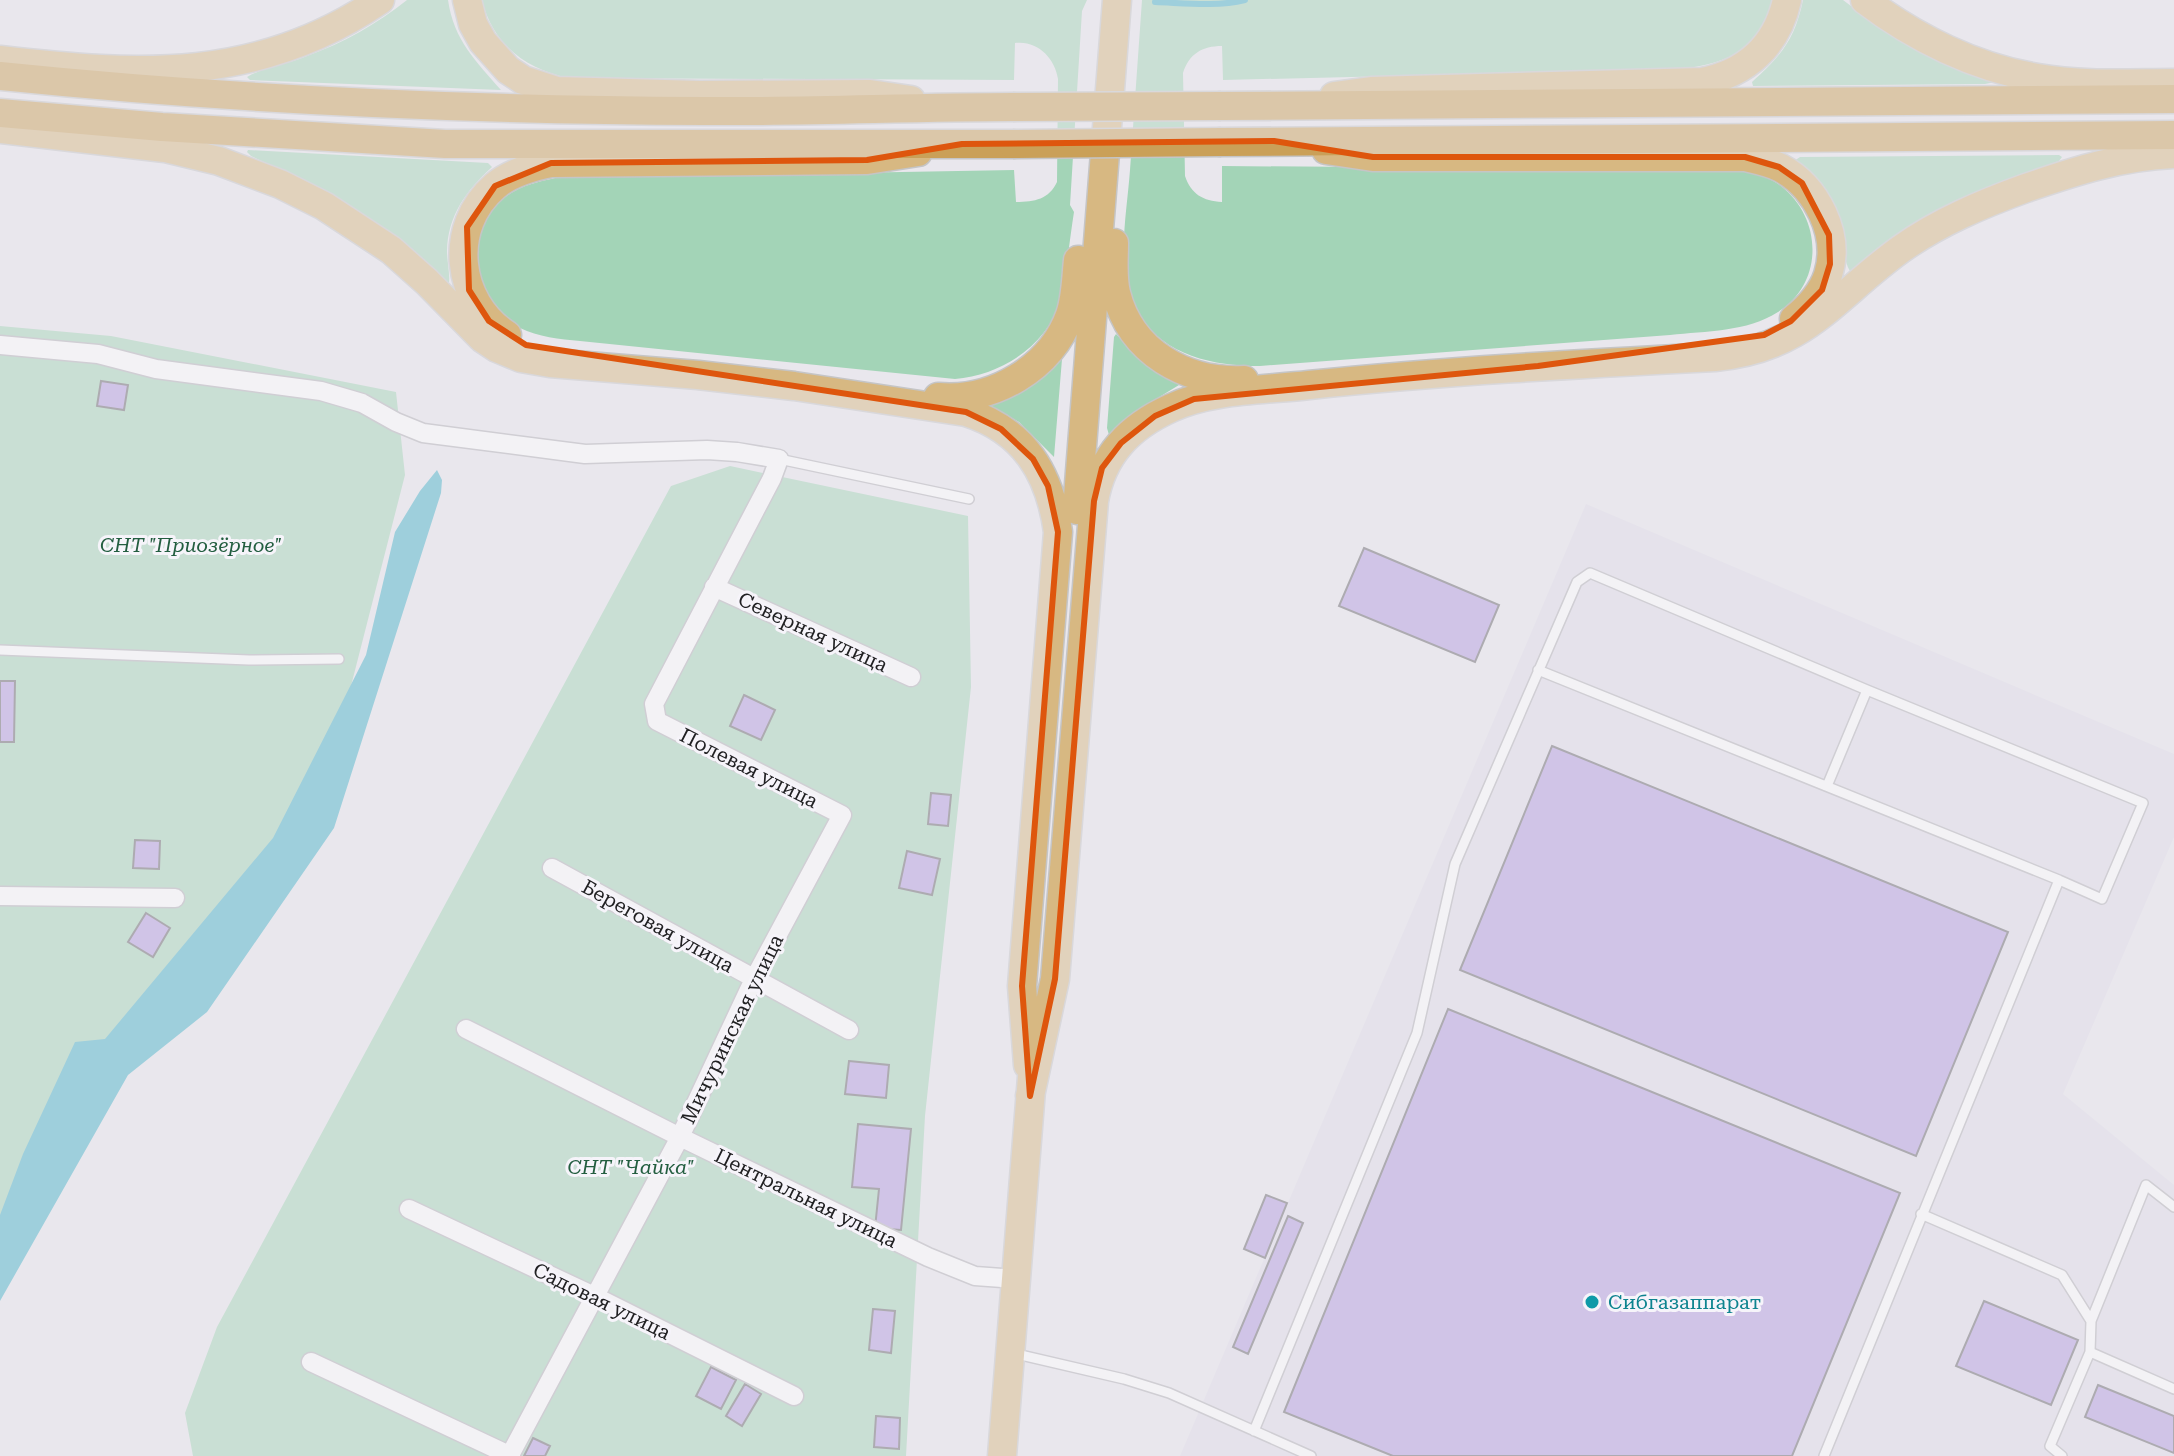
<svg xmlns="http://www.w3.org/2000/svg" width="2174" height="1456" viewBox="0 0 2174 1456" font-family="'Roboto Serif',serif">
<rect width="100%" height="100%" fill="#e9e7ed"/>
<path fill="#e0dce9" d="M1586 504 2174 754V837L2063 1094 2174 1185V1456H1180Z"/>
<path fill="#a3d4b7" d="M407 0H448C454 41 476 61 501 90L250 80 247 77C264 67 288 64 307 56 343 43 377 24 407 0Z
M482 0H1087L1082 11 1070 205 1074 212C1071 231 1069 249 1066 268 1065 278 1065 289 1062 298 1047 346 1002 375 955 379L580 341C560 339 538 337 520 328 473 303 461 233 504 198 519 186 537 182 555 178L1014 170 1016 202C1035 202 1049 199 1057 182L1058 79C1055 58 1037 40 1015 43L1014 80 569 78C526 69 493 45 482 0Z
M1142 0H1774C1759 49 1731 62 1683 69L1223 80 1222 46C1202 46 1189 54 1183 73L1185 176C1191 194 1203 201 1222 202V166L1741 170C1755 173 1769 177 1781 186 1823 219 1824 283 1778 312 1747 332 1706 331 1670 335L1260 366C1213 366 1165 356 1138 314 1128 299 1124 273 1124 255 1123 227 1128 198 1130 170 1134 113 1138 57 1142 0Z
M1803 0H1843L1863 15 1995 82 1985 84 1753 86 1752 82C1781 56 1795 39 1803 0Z
M248 150 488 163 492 167C466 191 448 215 447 251 447 261 450 273 449 283 428 266 409 247 387 231 345 200 299 178 251 156L247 152Z
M2059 155 2062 157 2059 161C1979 188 1916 217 1850 271 1844 262 1845 251 1844 240 1839 202 1823 183 1794 161L1800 157Z
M0 326 111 336 396 392 405 475 320 807 89 1098 0 1258Z
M1116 334 1142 361 1179 385 1138 410 1109 435 1107 428 1114 337Z
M1061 356 1062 359 1054 457 1019 422 988 404Z
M730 466 968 516 971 687 925 1116 906 1456H193L185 1413 217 1327 671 486Z"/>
<path fill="#44b1c8" d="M437 470 442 480 441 493 334 828 207 1012 128 1075 0 1301V1215L23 1154 75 1042 105 1039 273 838 366 655 395 532 420 491Z"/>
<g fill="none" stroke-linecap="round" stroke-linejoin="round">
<path stroke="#44b1c8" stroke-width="6" d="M1155 2C1184 3 1216 7 1245 0"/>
</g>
<path fill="#b29ae0" stroke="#656368" stroke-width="2" d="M101 381 128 385 124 410 97 406Z
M1364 548 1499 605 1475 662 1339 606Z
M0 681H15L14 742H0Z
M744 695 775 710 761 740 730 726Z
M1552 746 2008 932 1916 1156 1460 970Z
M931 793 951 795 948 826 928 824Z
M135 840 160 841 159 869 133 868Z
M907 851 940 859 932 895 899 888Z
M146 913 170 928 153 957 128 942Z
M1448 1009 1900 1193 1792 1456H1393L1284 1412Z
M849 1061 889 1065 886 1098 845 1094Z
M858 1124 911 1129 901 1230 875 1228 879 1189 852 1187Z
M1266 1195 1287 1203 1265 1258 1244 1249Z
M1288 1216 1303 1223 1248 1354 1233 1347Z
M1984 1301 2078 1340 2051 1405 1956 1366Z
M873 1309 895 1311 891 1353 869 1350Z
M711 1367 736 1380 721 1409 696 1396Z
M745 1384 761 1394 742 1426 726 1416Z
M2098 1385 2174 1416V1453L2085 1417Z
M876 1416 900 1418 899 1449 874 1447Z
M533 1438 550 1446 545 1456H524Z"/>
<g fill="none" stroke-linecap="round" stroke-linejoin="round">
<defs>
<path id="service" d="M779 459 969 499
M0 650 249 660 339 659
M1538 670 2059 880
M1827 786 1867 690
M1921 1214 2062 1275 2091 1321 2090 1352 2050 1446 2062 1456
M2091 1321 2146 1185 2174 1207
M2090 1352 2174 1389
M1012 1353 1124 1379 1169 1393 1311 1456
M1254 1431 1417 1033 1455 864 1577 582 1590 573 1867 690 2143 803 2102 899 2059 880 1824 1456"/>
<path id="minor" d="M0 345 98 354 156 369 321 391 362 403 396 422 423 433 585 454 707 450 737 452 779 459 772 478 654 704 657 721 842 815 754 979 680 1137 510 1455
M714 587 911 677
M552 868 849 1030
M0 896 175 898
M466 1029 680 1137 928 1257 975 1276 1016 1279
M409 1209 594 1296 794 1396
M311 1362 511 1456"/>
<path id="primary" d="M467 0 473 24 483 42 508 70 523 80 557 91 700 95 870 94 911 100
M1865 0C1915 38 1976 68 2038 78 2083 86 2129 83 2174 83
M0 60C139 76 259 83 380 0
M1334 96 1371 91 1702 82C1747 73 1777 45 1787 0
M0 129 165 148 219 161 280 184 324 206 391 250 427 282 482 338 497 348 521 358 550 363 698 375 794 386 966 412C1025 431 1050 474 1058 532L1022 986 1028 1065
M1326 150 1373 157H1745C1757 160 1769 162 1781 168 1816 187 1841 234 1828 275 1822 293 1809 307 1794 319
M1114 243C1114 260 1112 276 1116 293 1131 353 1186 383 1244 380
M507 335C456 302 447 227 495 186 510 173 531 167 551 163L867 160 918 152
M938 397C993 402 1051 368 1070 315 1076 298 1076 278 1078 260
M1077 510 1117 0
M1030 1096 1055 979 1094 501C1102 455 1129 427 1171 408 1211 389 1266 390 1309 385 1444 371 1579 364 1715 357 1807 348 1833 298 1901 249 1939 222 1982 204 2026 188 2075 171 2122 156 2174 154
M1002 1456 1032 1077"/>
<path id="trunk" d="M0 76C234 100 470 110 705 111 808 112 911 107 1013 107
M1221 106 2174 99
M0 113 162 127 445 144H1013
M1221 142 2174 135"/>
</defs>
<use href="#service" stroke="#b1b0b5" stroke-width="12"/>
<use href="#minor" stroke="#b1b0b5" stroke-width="21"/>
<use href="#primary" stroke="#c5c5c6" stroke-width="31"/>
<use href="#trunk" stroke="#c5c5c6" stroke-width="31"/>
<use href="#service" stroke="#fff" stroke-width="9"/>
<use href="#minor" stroke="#fff" stroke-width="18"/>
<use href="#primary" stroke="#d7b882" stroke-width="28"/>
<use href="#trunk" stroke="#caa058" stroke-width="28"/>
<defs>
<path id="trunk-bridge" d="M1013 107 1221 106
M1013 144 1221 142"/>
</defs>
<use href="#trunk-bridge" stroke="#c5c5c6" stroke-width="31" stroke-linecap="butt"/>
<use href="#trunk-bridge" stroke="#caa058" stroke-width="28"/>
</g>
<path d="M0 0H2174V1456H0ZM1274 141 1373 157H1745L1779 167 1802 183 1829 235 1830 264 1822 290 1791 321 1764 335 1538 366 1194 399 1155 416 1121 443 1102 468 1094 501 1055 979 1030 1096 1022 986 1058 532 1048 486 1033 459 1001 429 966 412 526 345 489 321 469 290 467 227 495 186 551 163 867 160 962 144Z" fill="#e9e7ed" fill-opacity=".55" fill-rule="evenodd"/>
<path fill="none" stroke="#de560d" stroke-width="6" stroke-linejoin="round" d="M1274 141 1373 157H1745L1779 167 1802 183 1829 235 1830 264 1822 290 1791 321 1764 335 1538 366 1194 399 1155 416 1121 443 1102 468 1094 501 1055 979 1030 1096 1022 986 1058 532 1048 486 1033 459 1001 429 966 412 526 345 489 321 469 290 467 227 495 186 551 163 867 160 962 144Z"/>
<circle fill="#0f9aa8" stroke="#f6f4fa" stroke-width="3" cx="1592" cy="1302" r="8"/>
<g text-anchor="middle" stroke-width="6" stroke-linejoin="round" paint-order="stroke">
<g font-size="20" font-style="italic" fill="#235e40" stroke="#f6f4fa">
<text x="191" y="552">СНТ "Приозёрное"</text>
<text x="631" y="1174">СНТ "Чайка"</text>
</g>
<g font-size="20" fill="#212123" stroke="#f6f4fa">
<text transform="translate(813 632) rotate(25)" y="7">Северная улица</text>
<text transform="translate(749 768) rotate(27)" y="7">Полевая улица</text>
<text transform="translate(658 926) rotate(29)" y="7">Береговая улица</text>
<text transform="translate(732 1029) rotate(-64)" y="7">Мичуринская улица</text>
<text transform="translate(806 1198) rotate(26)" y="7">Центральная улица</text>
<text transform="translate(602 1301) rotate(26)" y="7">Садовая улица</text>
</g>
<g font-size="20" fill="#0d838f" stroke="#f6f4fa" text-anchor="start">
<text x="1608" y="1309">Сибгазаппарат</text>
</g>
</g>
</svg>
